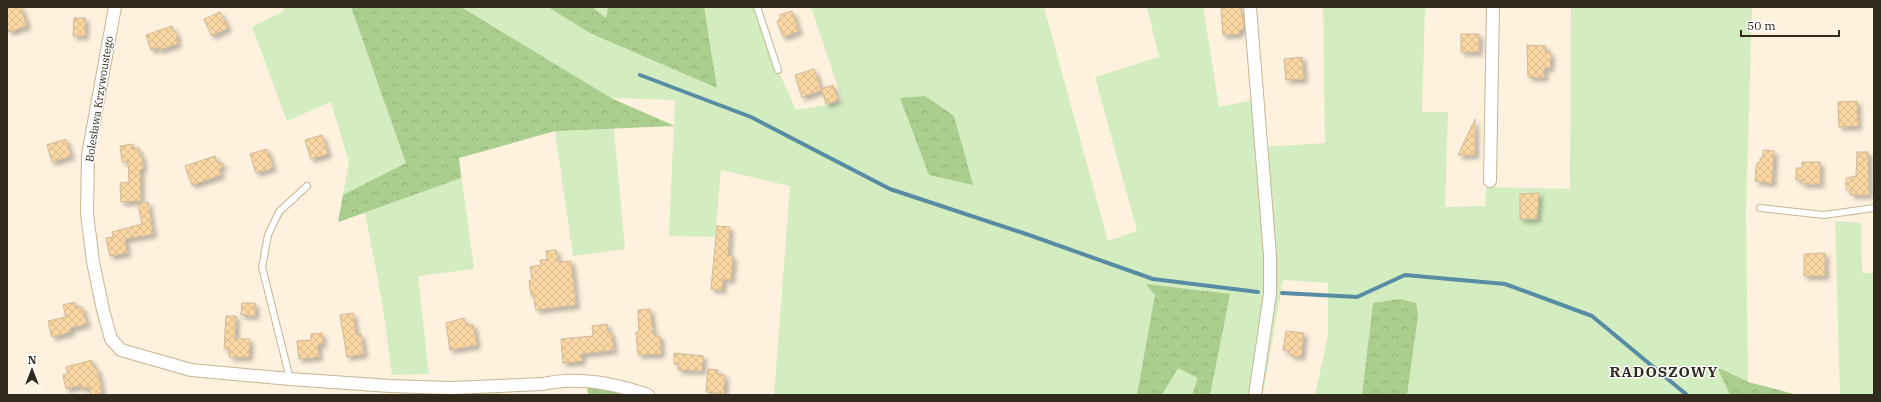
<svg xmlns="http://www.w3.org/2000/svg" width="1881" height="402" viewBox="0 0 1881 402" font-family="'IBM Plex Serif',serif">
<defs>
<pattern id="forest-crowns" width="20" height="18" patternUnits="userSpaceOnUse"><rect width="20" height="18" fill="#aace8d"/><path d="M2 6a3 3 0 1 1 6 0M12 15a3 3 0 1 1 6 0" fill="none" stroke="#93b179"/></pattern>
<pattern id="building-cross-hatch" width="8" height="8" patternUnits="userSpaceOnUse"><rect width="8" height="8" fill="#fad7a3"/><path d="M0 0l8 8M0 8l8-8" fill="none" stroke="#d7b98c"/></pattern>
<filter id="shadow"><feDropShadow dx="3.5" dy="3.5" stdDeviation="2" flood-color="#0004"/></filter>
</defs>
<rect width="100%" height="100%" fill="#fef1dd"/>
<path fill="#d3edc0" d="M283 7H757L778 70 796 110 843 102 811 7H1044L1108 241 1137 231 1095 77 1159 57 1147 7H1203L1219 107 1257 99 1262 147 1325 143 1323 7H1425L1422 112H1448L1445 207 1485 206 1486 187 1570 189 1571 7H1752L1746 211 1748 382 1797 395H1315L1328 336V283L1283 280 1263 395H774L790 186 721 170 715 237 669 236 675 100 611 98 625 249 573 256 555 131 459 158 474 269 418 276 429 374 392 375 382 301 365 213 338 222 349 162 331 102 287 121 252 27 284 11Z
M1835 221 1861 223 1862 273H1874V395H1840Z
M502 392V395L400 394Z"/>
<path fill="url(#forest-crowns)" d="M351 7H461L611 98 675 126 555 131 459 158 461 178 338 222 343 195 406 163Z
M548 7H592L606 18 608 7H704L717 88 590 33Z
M925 96 954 116 973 185 929 175 900 98Z
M1146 284 1230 294 1210 395H1192L1198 378 1178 368 1162 395H1137L1155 295Z
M1400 299 1416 303 1418 315 1407 395H1362L1373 303Z
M1717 367 1748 382 1798 395H1730Z
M587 387 613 388 632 395H588Z
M446 393V395L400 394Z"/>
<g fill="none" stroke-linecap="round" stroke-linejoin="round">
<path stroke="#588ca4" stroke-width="4" d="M640 75 751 117 890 189 1029 235 1153 279 1258 292
M1282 293 1357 297 1405 275 1505 284 1592 316 1687 395"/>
</g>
<path fill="url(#building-cross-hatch)" stroke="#cfb999" filter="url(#shadow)" d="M7 7H21L27 26 9 32 7 26Z
M1241 7 1244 29 1239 30V34L1223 35 1221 8Z
M792 11 799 31 783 37 777 21 781 19 779 15Z
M220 12 228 28 212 36 204 19Z
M74 18H85V36H73Z
M172 26 173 31 178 34 176 39 178 44 159 50 158 47 151 50 146 35Z
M1461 34H1479V52H1461Z
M1527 45 1546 46 1545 52 1551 53 1550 68H1544V78L1528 77Z
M1302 57 1304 79 1286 80 1284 59Z
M814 69 821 89 833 85 838 100 826 104 822 90 802 97 795 75Z
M1857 101 1858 126 1839 127 1838 102Z
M1475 119V155H1458Z
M322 135 328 154 311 159 305 140Z
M66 139 71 156 52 162 47 145Z
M133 144 134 149 139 148 140 156H142L143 169 140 170 141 201 121 202 120 183 129 182 128 161 122 162 120 146Z
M267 149 273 168 256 173 250 154Z
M1763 150 1774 151 1772 183 1755 181 1756 166 1758 162 1760 163V158H1763Z
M1857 152H1868L1869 195H1851V190H1846V178L1856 176Z
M215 156 217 162 224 164 219 170 221 175 192 185 185 166Z
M1802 162H1820V184H1802V180H1796V168H1802Z
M1539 193 1537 219H1520V194Z
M148 202 153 234 125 239 127 253 110 256 106 238 113 237 112 232 142 224 138 204Z
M717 226 730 227 728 255 733 256 731 280 723 279 722 290 711 289Z
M556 250 558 262 571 261 576 305 536 310 533 294 531 295 529 281 532 280 530 267 541 265 540 260H547L546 251Z
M1825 253V276H1804V254Z
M75 302 77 308 82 307 87 324 70 328 71 332 52 337 48 321 66 317 63 305Z
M242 303H255V316L241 315Z
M650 309 653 331 654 336H660L661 354 638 355 636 332H639L638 310Z
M353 313 356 335 361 334 364 354 347 357 340 315Z
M226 316H236L235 339H250L249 357H229L230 349H224Z
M464 318 466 326 473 324 477 345 450 350 446 323Z
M607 324 608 333 611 332 614 350 581 354 582 361 563 363 561 339 593 336 592 326Z
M1286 331 1304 333 1301 357 1290 355V350H1283Z
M322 333 323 344H318L319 357 299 359 297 341 311 340V334Z
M674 353 703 356 702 371 678 370 679 364H674Z
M92 360 94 369 97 368 102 392 97 395H91L89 387 82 389V385L66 389 63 375 68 374 66 367Z
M708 369 718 370 717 374 725 375 724 394 706 392Z"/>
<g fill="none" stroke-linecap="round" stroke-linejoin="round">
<defs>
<path id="lane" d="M757 7 778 70
M1760 208 1824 215 1874 208
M290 379 262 267 268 235 279 212 307 186"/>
<path id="street" d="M115 7 88 155 87 213 93 262 103 310 111 339 121 350 191 370 290 379 390 386 451 388 543 384C578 376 614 383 648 395
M1250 7 1270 255V294L1255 395
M1490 181 1493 7"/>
</defs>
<use href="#lane" stroke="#c9b494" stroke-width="8"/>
<use href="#street" stroke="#c9b494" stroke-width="14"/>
<use href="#lane" stroke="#fff" stroke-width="6"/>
<use href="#street" stroke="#fff" stroke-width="12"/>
</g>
<g text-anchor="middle" stroke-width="3" stroke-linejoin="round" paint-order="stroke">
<g font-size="11" fill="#322a1d" stroke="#fff">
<text transform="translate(99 99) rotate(-81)" y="4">Bolesława Krzywoustego</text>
</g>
<g font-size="15" font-weight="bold" letter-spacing="1" fill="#322a1d" stroke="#fff">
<text x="1664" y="377">RADOSZOWY</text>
</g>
</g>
<rect width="1881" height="402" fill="none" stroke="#322a1d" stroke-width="16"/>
<g transform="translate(32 370)" stroke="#ffffff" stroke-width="3" paint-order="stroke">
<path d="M0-3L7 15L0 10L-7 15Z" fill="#322a1d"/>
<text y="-6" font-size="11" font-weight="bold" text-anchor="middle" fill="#322a1d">N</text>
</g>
<path d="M1741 30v6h98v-6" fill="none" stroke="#322a1d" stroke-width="2"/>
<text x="1747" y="30" font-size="12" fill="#322a1d" stroke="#ffffff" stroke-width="3" paint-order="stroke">50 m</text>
</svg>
